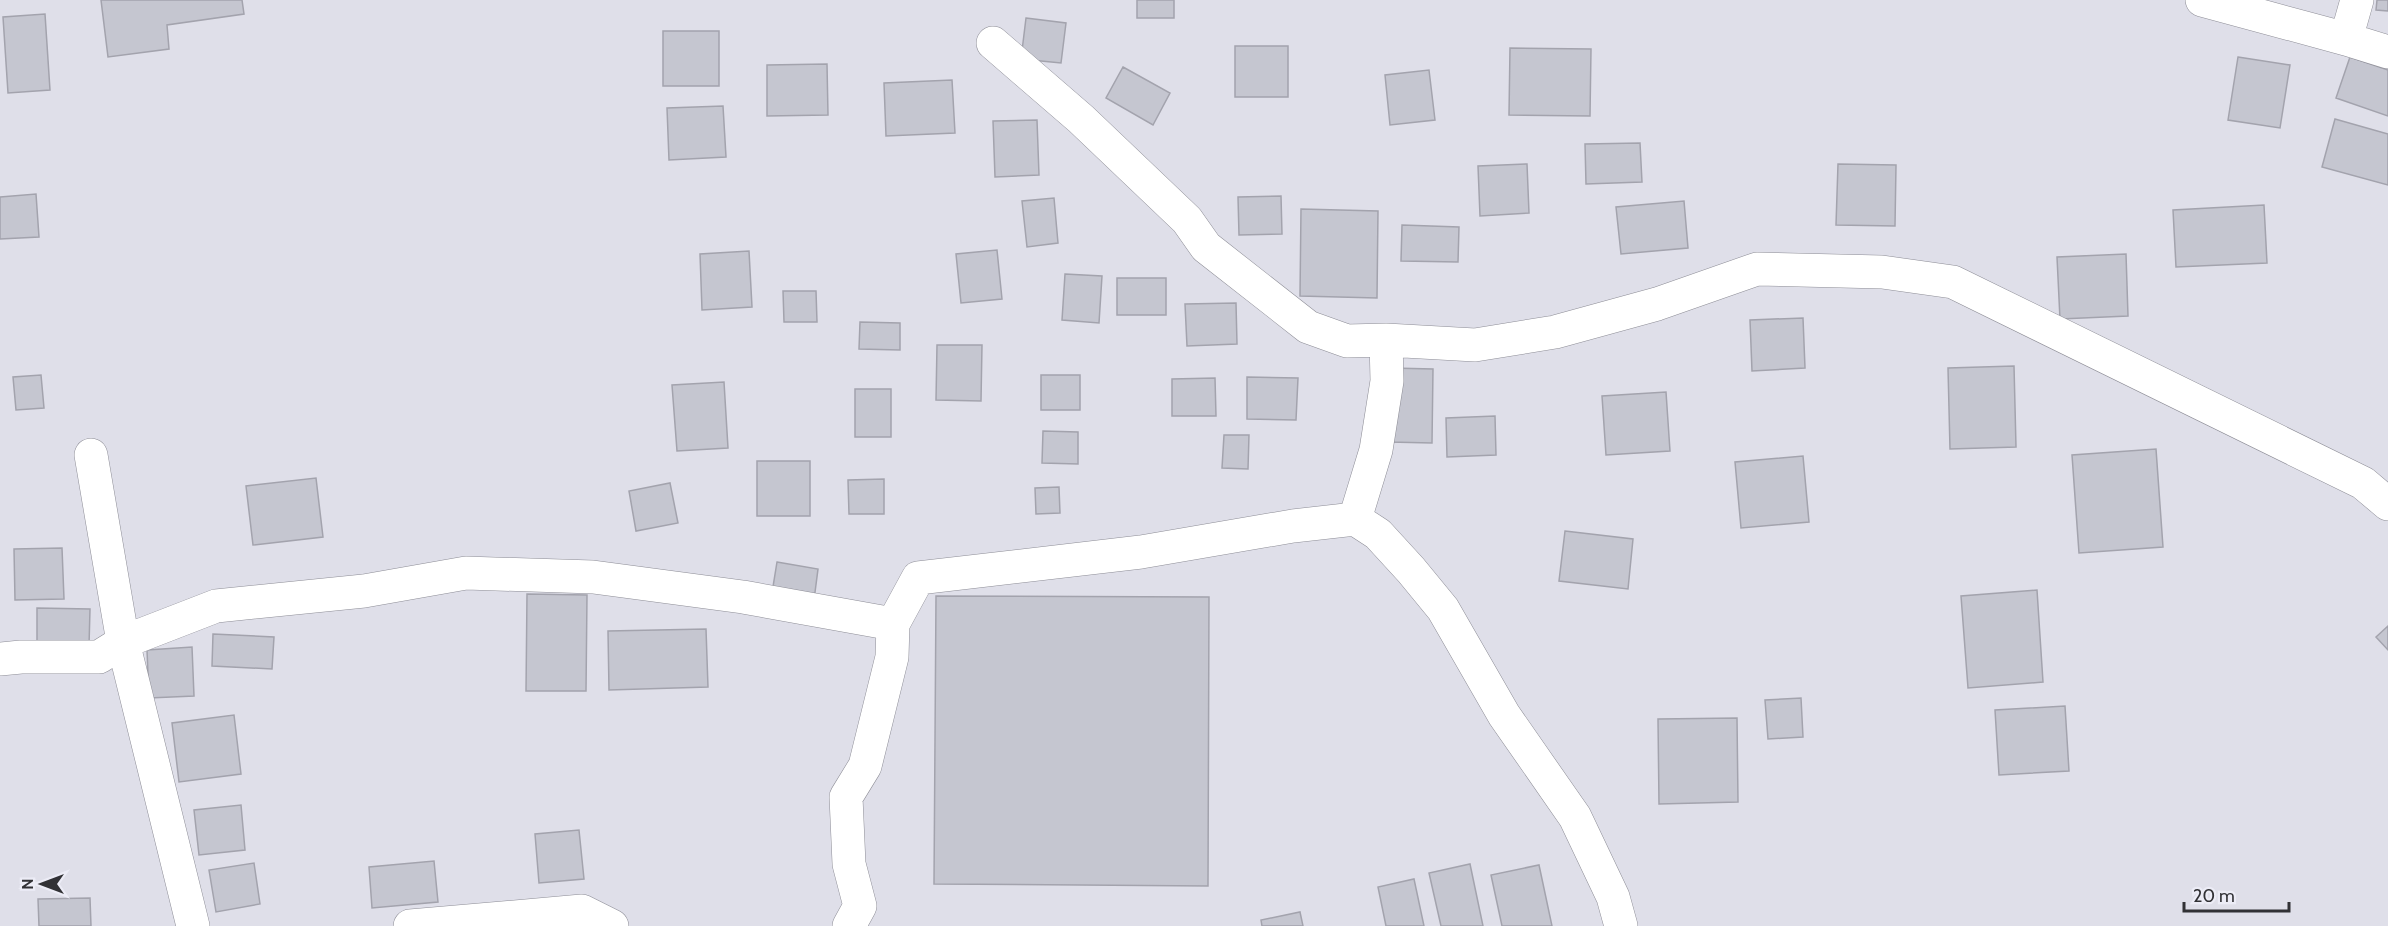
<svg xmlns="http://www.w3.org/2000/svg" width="2388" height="926" viewBox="0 0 2388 926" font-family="Cabin,sans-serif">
<rect width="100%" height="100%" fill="#dfdfe9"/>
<path fill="#c5c6d0" stroke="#a3a3ad" stroke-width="1.5" d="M101 0H242L244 14 167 25 169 49 108 57Z
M1137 0H1174V18H1137Z
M2377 0H2388V11L2376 10Z
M45 14 50 90 8 93 3 17Z
M1026 18 1066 23 1061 63 1021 59Z
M663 31H719V86H663Z
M1235 46H1288V97H1235Z
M1510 48 1591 49 1590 116 1509 115Z
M2238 57 2290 65 2280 128 2228 120Z
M2350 57 2388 70V116L2336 98Z
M827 64 828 115 767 116V65Z
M1123 67 1170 93 1153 125 1106 98Z
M1429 70 1435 120 1390 125 1385 75Z
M952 80 955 133 886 136 884 83Z
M723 106 726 157 669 160 667 108Z
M2335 119 2388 134V185L2322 167Z
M1037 120 1039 175 995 177 993 121Z
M1640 143 1642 182 1586 184 1585 144Z
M1527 164 1529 213 1480 216 1478 166Z
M1838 164 1896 165 1895 226 1836 225Z
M36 194 39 237 0 239V197Z
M1281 196 1282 234 1239 235 1238 197Z
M1054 198 1058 243 1027 247 1022 201Z
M1684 201 1688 248 1621 254 1616 207Z
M2264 205 2267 263 2176 267 2173 210Z
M1301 209 1378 211 1377 298 1300 296Z
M1402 225 1459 227 1458 262 1401 261Z
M997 250 1002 299 961 303 956 254Z
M749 251 752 307 702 310 700 254Z
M2126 254 2128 316 2060 319 2057 257Z
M1065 274 1102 276 1099 323 1062 320Z
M1117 278H1166V315H1117Z
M783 291H816L817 322H784Z
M1236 303 1237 344 1187 346 1185 304Z
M1803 318 1805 368 1752 371 1750 320Z
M860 322 900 323V350L859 349Z
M937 345H982L981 401 936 400Z
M2014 366 2016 447 1950 449 1948 368Z
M1391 368 1433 369 1432 443 1389 442Z
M41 375 44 408 16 410 13 377Z
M1041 375H1080V410H1041Z
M1247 377 1298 378 1296 420 1247 419Z
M1215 378 1216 416H1172V379Z
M724 382 728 448 677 451 672 385Z
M855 389H891V437H855Z
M1666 392 1670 451 1606 455 1602 396Z
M1495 416 1496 455 1447 457 1446 418Z
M1043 431 1078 432V464L1042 463Z
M1224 435H1249L1248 469 1222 468Z
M2156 449 2163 547 2079 553 2072 455Z
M1803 456 1809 522 1741 528 1735 462Z
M757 461H810V516H757Z
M316 478 323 537 253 545 246 486Z
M884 479V514H849L848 480Z
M670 483 678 523 636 531 629 491Z
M1059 487 1060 513 1036 514 1035 488Z
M1565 531 1633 539 1628 589 1559 581Z
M62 548 64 599 15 600 14 549Z
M777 562 818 569 814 600 772 593Z
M2037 590 2043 682 1968 688 1961 596Z
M527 594 587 595 586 691H526Z
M936 596 1209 597 1208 886 934 884Z
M37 608 90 609 89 646 37 645Z
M2388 626V650L2376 637Z
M706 629 708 687 609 690 608 631Z
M213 634 274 637 272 669 212 666Z
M192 647 194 696 149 698 147 650Z
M1801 698 1803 737 1768 739 1765 700Z
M2065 706 2069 771 1999 775 1995 710Z
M234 715 241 774 179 782 172 723Z
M1737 718 1738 802 1659 804 1658 719Z
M241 805 245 850 199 855 194 810Z
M579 830 584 879 539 883 535 834Z
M434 861 438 902 372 908 369 867Z
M254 863 260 904 216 912 209 870Z
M1470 864 1483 926H1441L1429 873Z
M1539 865 1552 926H1502L1491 875Z
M1414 879 1424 926H1386L1378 887Z
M90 898 91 926H39L38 899Z
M1300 912 1303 926H1262L1261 920Z"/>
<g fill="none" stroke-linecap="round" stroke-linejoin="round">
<defs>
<path id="street" d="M2202 0 2346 39 2357 0
M2346 39 2388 52
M993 43 1081 119 1187 220 1206 247 1308 327 1347 341 1386 340 1475 345 1555 332 1657 304 1757 269 1882 272 1953 282 2363 483 2388 504
M91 455 123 642 193 926
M1355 519 1376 450 1387 381 1386 340
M0 659 21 657H99L123 642 216 606 364 591 466 573 593 577 743 597 893 624
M410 926 582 911 612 926
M849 926 860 906 849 864 846 797 865 766 892 657 893 624 918 578 1141 552 1293 526 1355 519 1378 534 1411 570 1443 609 1504 715 1575 817 1613 897 1621 926"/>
</defs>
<use href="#street" stroke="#8d8d96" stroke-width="34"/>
<use href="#street" stroke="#fff" stroke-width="33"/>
</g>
<g transform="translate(42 884) rotate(270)" stroke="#ececf6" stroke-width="4.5" paint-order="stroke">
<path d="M0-4.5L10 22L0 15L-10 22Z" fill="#313135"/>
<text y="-9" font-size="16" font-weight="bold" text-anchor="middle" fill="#313135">N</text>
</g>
<path d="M2184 902v9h105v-9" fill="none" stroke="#313135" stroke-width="3"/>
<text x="2193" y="902" font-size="18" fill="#313135" stroke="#ececf6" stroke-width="4.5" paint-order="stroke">20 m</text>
</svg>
